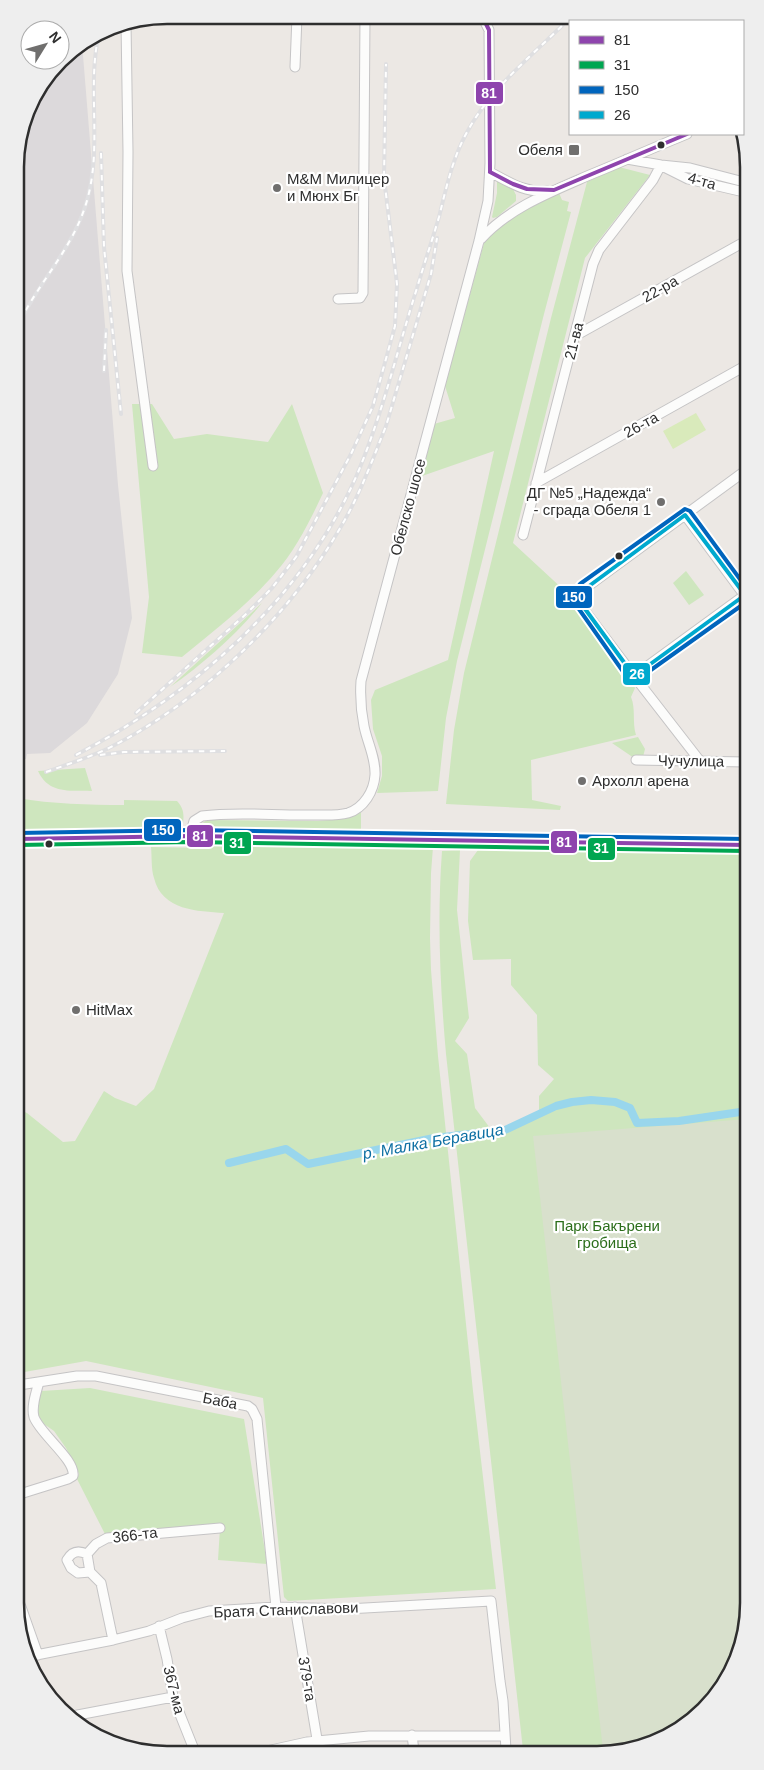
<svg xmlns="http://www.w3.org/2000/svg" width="764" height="1770" viewBox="0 0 764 1770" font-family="Helvetica,sans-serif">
<rect width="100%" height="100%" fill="#ece8e4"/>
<path fill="#dcd9db" d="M82 43 118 485 132 618 118 674 87 723 50 753 27 754 26 759H17L15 157 31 100 67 53Z"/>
<path fill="#cee6be" d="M619 167 650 175 585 258 513 543 566 592 629 678 635 688 631 697C636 709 632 722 636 735L531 760 532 800 561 806 560 810 446 804 454 730 464 673 551 318 587 182Z
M497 181H499L513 189 516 195V201L497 217 493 218 492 217 497 193Z
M559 193 562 200 569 202 567 211 571 212 544 314 457 661 446 718 438 791 377 793 382 776V756L373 729 371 700 375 690 448 660 494 451 422 476 434 424 455 418 445 386 484 243C502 219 532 204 559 193Z
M132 404H152L174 439 207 434 268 442 292 404 323 493C311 519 295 551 276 572 248 605 215 630 182 657L142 653 149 597Z
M686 571 704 595 689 605 673 583Z
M262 603C235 636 204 663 170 687Z
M638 737 645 749 643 757 634 758 612 743Z
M85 768 92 791C71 790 49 795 38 771Z
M17 798C53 804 88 805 124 805V800L177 801C184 809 184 814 183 824L175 830 18 831Z
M361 812V833L434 834 431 873 430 938 431 970 438 1056 473 1391 496 1589 288 1601 284 1597 263 1398 86 1361 19 1373 18 1109 27 1113 63 1142 75 1141 104 1091 115 1098 136 1106 154 1089 224 913C198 911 162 911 154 878 151 869 152 857 151 847L205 848 212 843 361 844V833L213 830 207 829 201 824 207 820 318 821 341 819Z
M514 847 623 849 627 851 746 854 749 1613 738 1661 717 1696 681 1730 637 1750H523L446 1054C440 986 437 919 442 851L460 850 457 910 469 1018 455 1041 467 1054 475 1108 490 1128 507 1126 539 1111V1096L554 1079 538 1065 537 1015 511 985V959L473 960 468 921 470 861 478 850 508 849Z
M90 1388 244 1419 267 1564 218 1560 220 1528 107 1538 77 1479 79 1474 66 1448 54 1431 41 1422 36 1411 41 1391Z"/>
<path fill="#d8e0cc" d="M747 1119 749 1613 738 1661 717 1696 681 1730 637 1750H603L533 1136Z"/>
<path fill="#d9eabb" d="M696 413 706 430 673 449 663 431Z"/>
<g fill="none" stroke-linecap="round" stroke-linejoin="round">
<path stroke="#99d6ec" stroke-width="8" d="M229 1163 286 1149 308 1164 434 1138 505 1130 556 1106 572 1102 591 1100 615 1102 630 1108 637 1123 679 1121 747 1111"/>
<path stroke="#c6c3c0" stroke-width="9" stroke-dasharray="9 4.5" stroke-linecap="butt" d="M361 839 514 842"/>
<defs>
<path id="minor" d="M126 23 128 152 127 271 153 466
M295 67 297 16
M627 159 661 165 690 168 744 182
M666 168 688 179 744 192
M490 172C509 182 525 193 547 191
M481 239C510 207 553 191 592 174 624 161 655 147 687 134
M338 299 360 298 363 293 365 16
M575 336 744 242
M536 483 745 366
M685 515 745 596
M523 535 593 264 599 250 653 180 661 165
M634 676 745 595
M636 760 746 762
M700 761 634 676 582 607 580 597 584 589 745 471
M190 836 194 821 202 816C238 811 277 816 313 815 324 815 337 816 348 813 364 808 374 791 375 775 376 758 367 742 364 726 361 711 360 696 361 681L479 241 488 201 490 163 489 30 485 22 480 17
M18 839 190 836 361 839
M514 842 746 845
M19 1385 77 1376H96L248 1406 252 1409 257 1419 276 1607
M20 1494 68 1479 73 1476C76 1460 40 1434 34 1417 31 1407 36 1393 39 1382
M87 1554C78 1550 72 1551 67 1560L71 1568 78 1573 90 1572
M20 1604 38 1655
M295 1607 319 1751
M159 1626 167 1659 173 1697 195 1752
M113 1640 101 1583 90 1572 87 1554 96 1544 107 1538 220 1528
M26 1657 113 1640 149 1631 182 1618 209 1611 276 1607 347 1609 491 1601 500 1681 503 1701 506 1750
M67 1717 173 1697
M412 1735 414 1751
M262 1752 307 1742 369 1736H504"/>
</defs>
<use href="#minor" stroke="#c5c4c5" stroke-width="11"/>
<use href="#minor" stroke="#fcfcfb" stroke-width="9"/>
<defs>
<path id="rail" d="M101 153 104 247 121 414
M16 330C35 286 70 253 85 207 104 150 86 90 99 33
M104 371 106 330
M136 713 245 615 272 588 296 557 351 454 373 406 395 326 397 284 384 178 386 64
M76 755C194 693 301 601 356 477 382 416 397 351 417 288 424 264 432 241 439 217 446 189 452 160 466 134 490 88 534 54 570 18
M100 755 124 752 225 751
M46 772C66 765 87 758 107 749 199 703 287 619 339 530 359 497 372 461 386 426L431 274 437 238"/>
</defs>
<use href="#rail" stroke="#dfdfe1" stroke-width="4"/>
<use href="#rail" stroke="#fff" stroke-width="2" stroke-dasharray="5.5" stroke-linecap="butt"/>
<defs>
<path id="bus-1" d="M480 17 485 22 489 30 490 172
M490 172 513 184 527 189 554 190 687 134
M18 839 190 836 746 845"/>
<path id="bus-2" d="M18 845 190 842 746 851"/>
<path id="bus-3" d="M745 586 690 511 685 509 580 584 575 590 574 602 629 680 634 682 745 603
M18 833 190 830 746 839"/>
<path id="bus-4" d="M685 515 745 595 634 676 580 602 581 592Z"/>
</defs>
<use href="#bus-1" stroke="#fff" stroke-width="8"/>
<use href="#bus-2" stroke="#fff" stroke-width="8"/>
<use href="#bus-3" stroke="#fff" stroke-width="8"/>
<use href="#bus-4" stroke="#fff" stroke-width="8"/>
<use href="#bus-1" stroke="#8e44ad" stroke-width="4"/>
<use href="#bus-2" stroke="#00a651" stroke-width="4"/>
<use href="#bus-3" stroke="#0065bd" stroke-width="4"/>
<use href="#bus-4" stroke="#00a9ce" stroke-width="4"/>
</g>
<g fill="#2e2e2e" stroke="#fff" stroke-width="2">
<circle cx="661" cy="145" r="4.5"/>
<circle cx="619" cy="556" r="4.5"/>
<circle cx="49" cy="844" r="4.5"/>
</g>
<g fill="#706f6e" stroke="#fff" stroke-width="2">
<rect x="568" y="144" width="12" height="12" rx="2.5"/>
<circle cx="277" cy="188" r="5"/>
<circle cx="661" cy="502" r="5"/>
<circle cx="582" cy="781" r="5"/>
<circle cx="76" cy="1010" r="5"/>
</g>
<g text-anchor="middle" stroke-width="4.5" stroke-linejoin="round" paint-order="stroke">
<g font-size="15" fill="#2e2e2e" stroke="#fff" text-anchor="start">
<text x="563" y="155" text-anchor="end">Обеля</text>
<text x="287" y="184">М&amp;M Mилицер<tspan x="287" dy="17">и Мюнх Бг</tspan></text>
<text x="651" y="498" text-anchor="end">ДГ №5 „Надежда“<tspan x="651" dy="17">- сграда Обеля 1</tspan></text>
<text x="592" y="786">Архолл арена</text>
<text x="86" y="1015">HitMax</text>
</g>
<g font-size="15" fill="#2e2e2e" stroke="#fff">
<text transform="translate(702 181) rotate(16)" y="5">4-та</text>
<text transform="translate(660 289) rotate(-29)" y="5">22-ра</text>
<text transform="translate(574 341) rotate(-76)" y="5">21-ва</text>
<text transform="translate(641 425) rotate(-29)" y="5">26-та</text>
<text transform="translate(408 507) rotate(-75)" y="5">Обелско шосе</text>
<text transform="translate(691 761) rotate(1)" y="5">Чучулица</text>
<text transform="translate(220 1401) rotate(11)" y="5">Баба</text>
<text transform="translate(135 1535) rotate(-7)" y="5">366-та</text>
<text transform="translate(286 1610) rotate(-2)" y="5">Братя Станиславови</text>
<text transform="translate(307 1679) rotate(80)" y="5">379-та</text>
<text transform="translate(174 1690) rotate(76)" y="5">367-ма</text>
</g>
<g font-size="15" fill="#2c6e1b" stroke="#fff">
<text x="607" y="1231">Парк Бакърени<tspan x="607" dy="17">гробища</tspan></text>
</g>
<g font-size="16" font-style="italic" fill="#0d6fa3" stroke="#fff">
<text transform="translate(433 1141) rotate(-10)" y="6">р. Малка Беравица</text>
</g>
</g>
<path d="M0 0H764V1770H0ZM167 24H597A143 143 0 0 1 740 167V1603A143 143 0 0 1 597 1746H167A143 143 0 0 1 24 1603V167A143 143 0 0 1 167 24Z" fill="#eee" fill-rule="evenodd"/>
<path fill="none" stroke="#2e2e2e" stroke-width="2.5" d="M167 24H597A143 143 0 0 1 740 167V1603A143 143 0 0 1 597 1746H167A143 143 0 0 1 24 1603V167A143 143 0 0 1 167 24Z"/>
<g stroke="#fff" stroke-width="2">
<rect x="475" y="81" width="29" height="24" rx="5" fill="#8e44ad"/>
<rect x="555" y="585" width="38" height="24" rx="5" fill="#0065bd"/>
<rect x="622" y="662" width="29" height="24" rx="5" fill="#00a9ce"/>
<rect x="143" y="818" width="39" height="24" rx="5" fill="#0065bd"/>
<rect x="186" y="824" width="28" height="24" rx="5" fill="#8e44ad"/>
<rect x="550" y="830" width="28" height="24" rx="5" fill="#8e44ad"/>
<rect x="223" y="831" width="29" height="24" rx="5" fill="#00a651"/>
<rect x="587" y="837" width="29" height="24" rx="5" fill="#00a651"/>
</g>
<g font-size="14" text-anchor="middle" font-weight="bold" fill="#fff">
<text x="489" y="98">81</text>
<text x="574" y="602">150</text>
<text x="637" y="679">26</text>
<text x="163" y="835">150</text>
<text x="200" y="841">81</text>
<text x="564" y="847">81</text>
<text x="237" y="848">31</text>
<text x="601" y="853">31</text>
</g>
<rect x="569" y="20" width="175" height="115" fill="#ffffff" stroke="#ababab"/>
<rect x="579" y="36" width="25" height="8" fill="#8e44ad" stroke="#ababab"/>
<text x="614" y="45" font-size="15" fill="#2e2e2e">81</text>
<rect x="579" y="61" width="25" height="8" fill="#00a651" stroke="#ababab"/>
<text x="614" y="70" font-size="15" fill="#2e2e2e">31</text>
<rect x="579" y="86" width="25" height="8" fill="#0065bd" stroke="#ababab"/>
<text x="614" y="95" font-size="15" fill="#2e2e2e">150</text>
<rect x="579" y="111" width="25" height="8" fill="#00a9ce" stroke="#ababab"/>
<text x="614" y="120" font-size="15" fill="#2e2e2e">26</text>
<g transform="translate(45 45) rotate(53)"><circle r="24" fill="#ffffff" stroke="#ababab"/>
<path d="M0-4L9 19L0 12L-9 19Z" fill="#706f6e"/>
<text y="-8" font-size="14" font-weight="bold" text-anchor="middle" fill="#2e2e2e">N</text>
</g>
</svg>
